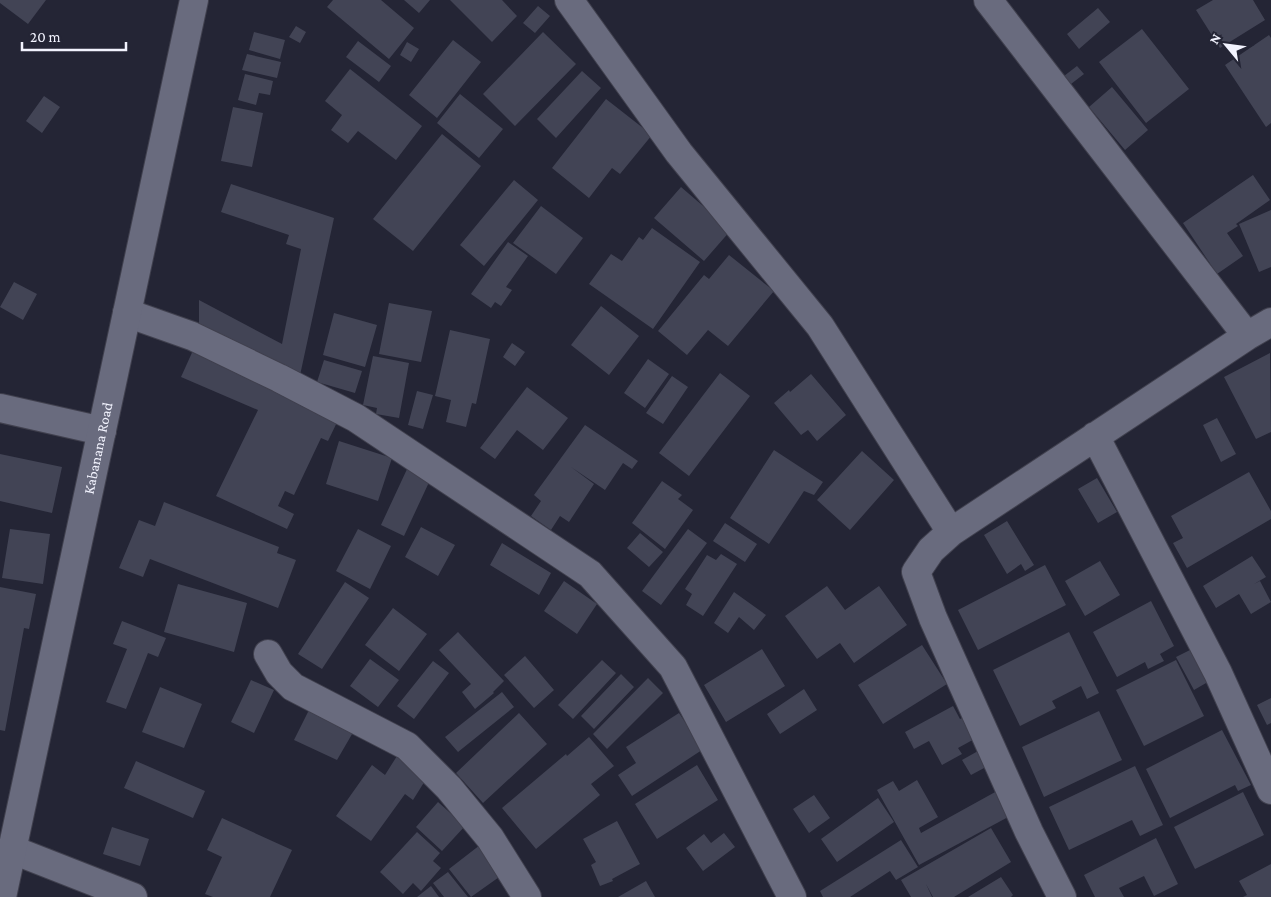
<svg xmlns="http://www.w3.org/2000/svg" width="1271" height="897" viewBox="0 0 1271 897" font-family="'Crimson Pro',serif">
<rect width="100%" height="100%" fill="#242535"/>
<path fill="#424455" d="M0 0H46L28 24 0 3Z
M333 0H381L414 28 389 59 327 7Z
M404 0H430L419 13Z
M450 0H502L517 16 492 42Z
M1213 0H1253L1265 20 1220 48 1196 10Z
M538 6 550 16 535 33 523 23Z
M1098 8 1110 22 1079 49 1067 34Z
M296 26 306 32 300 43 289 37Z
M1142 29 1189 89 1146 123 1099 62Z
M254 32 285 40 280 59 249 50Z
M543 32 576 64 515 126 483 94Z
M1269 35 1271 38V123L1266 127 1225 65Z
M453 40 481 62 437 118 409 95Z
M358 41 391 66 379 82 346 57Z
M407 42 419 49 411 62 400 55Z
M247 54 281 62 277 78 242 70Z
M1077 66 1084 74 1071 84 1064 76Z
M350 69 422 126 396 160 358 131 348 143 331 130 342 115 325 101Z
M582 71 601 88 556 138 537 119Z
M245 74 273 81 270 95 259 93 256 105 238 100Z
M1112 87 1148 130 1125 150 1089 107Z
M460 94 503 129 479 158 437 123Z
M44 96 60 107 42 133 26 121Z
M606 99 652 135 620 174 612 168 589 198 552 168Z
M233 107 263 113 252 167 221 161Z
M442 134 481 166 413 251 373 219Z
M1253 175 1270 200 1236 224 1238 226 1227 233 1243 256 1217 274 1183 223Z
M514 180 538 200 484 266 460 245Z
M231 184 334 218 299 380 199 329V300L282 344 301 249 286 244 289 235 221 212Z
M681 187 731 230 704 261 654 218Z
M541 206 583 238 556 274 513 243Z
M1271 210V267L1259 272 1239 224Z
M652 228 700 262 653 329 589 284 611 254 622 261 639 237 643 240Z
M508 242 528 256 506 287 512 290 501 306 495 302 491 308 471 294Z
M729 255 774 291 728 346 708 330 687 355 658 331 704 275 709 279Z
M14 282 37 294 23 320 0 307Z
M389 303 432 311 421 362 379 354Z
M601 306 639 336 609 375 571 345Z
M334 313 377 325 365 367 323 355Z
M450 330 490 339 476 404 472 403 466 427 446 422 451 400 435 396Z
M512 343 525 352 515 366 503 357Z
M195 346 341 414 328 441 321 438 294 495 285 491 278 506 294 514 287 529 216 496 258 410 181 377Z
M1270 353 1271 432 1256 439 1224 377Z
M373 356 409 363 399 418 376 414 377 408 363 405Z
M648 359 669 374 645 408 624 393Z
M324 360 362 371 355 393 317 382Z
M720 373 750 396 689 476 659 453Z
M811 374 846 415 817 441 808 430 801 435 774 403 789 390 790 392Z
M672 376 688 387 663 424 646 413Z
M527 387 568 418 543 450 517 430 495 459 480 448Z
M417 391 433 395 423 429 408 425Z
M1217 418 1236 454 1221 462 1203 425Z
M585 425 638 461 632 469 623 463 605 490 571 467 594 484 569 522 560 516 551 530 531 516 541 501 534 495Z
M339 441 392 458 378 501 326 484Z
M774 450 823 482 814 495 804 491 769 544 730 518Z
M862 451 894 480 850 530 817 500Z
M0 454 62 467 52 513 0 501Z
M408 467 431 478 404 536 381 525Z
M1249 472 1271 511V519L1187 568 1173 543 1183 538 1171 516Z
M1097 478 1117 512 1098 523 1078 489Z
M662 481 682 495 678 499 693 510 665 549 632 523Z
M164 502 279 547 277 553 296 560 278 608 150 559 143 577 119 568 139 520 155 526Z
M1007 521 1034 565 1025 571 1021 564 1007 574 984 535Z
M725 523 757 544 745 562 713 541Z
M421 527 455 545 438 576 405 557Z
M10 529 50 534 43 584 2 578Z
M358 529 391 546 370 589 336 571Z
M688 529 707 543 661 605 642 591Z
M640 533 663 552 649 567 627 548Z
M502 543 551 573 539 595 490 565Z
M721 554 737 564 703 616 686 605 692 594 685 589 707 555 716 560Z
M1252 556 1266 577 1254 584 1260 581 1271 602 1251 614 1239 594 1216 608 1203 586Z
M1100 561 1120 595 1085 616 1065 581Z
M1045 565 1066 605 978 650 958 610Z
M564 581 597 604 577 634 544 611Z
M345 582 369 598 322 669 298 654Z
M178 584 247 603 234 652 164 632Z
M827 586 845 610 879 586 907 625 854 663 840 643 817 659 785 616Z
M0 587 36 594 29 629 24 628 5 731 0 730Z
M734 592 766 615 754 630 739 617 728 633 714 623Z
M1151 601 1174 646 1160 654 1164 661 1148 669 1145 662 1117 677 1093 632Z
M393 608 427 634 399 671 365 645Z
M122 621 166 638 158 657 148 653 126 709 106 702 127 649 113 644Z
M458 632 504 681 493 692 494 693 475 709 462 692 471 684 439 650Z
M1069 632 1099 693 1087 699 1081 686 1052 701 1056 708 1020 726 993 670Z
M922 645 947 684 883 724 858 685Z
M1196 647 1213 679 1194 690 1176 657Z
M762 649 785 686 726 722 704 685Z
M525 656 554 690 534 708 504 675Z
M370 659 399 680 378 707 350 686Z
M602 660 616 673 573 719 558 705Z
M1176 660 1204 716 1144 746 1116 690Z
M433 661 449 673 414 719 397 706Z
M621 674 634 687 594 729 581 716Z
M648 678 663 693 607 749 593 734Z
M251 680 274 690 254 733 231 722Z
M160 687 202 704 184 748 142 732Z
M804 689 817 710 780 734 767 714Z
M502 692 514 707 458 752 445 737Z
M1271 698V723L1267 725 1257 705Z
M311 706 355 729 337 760 294 740Z
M953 706 960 719 967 716 978 737 958 748 962 754 942 765 929 741 914 749 905 732Z
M1099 711 1122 760 1044 797 1022 747Z
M519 713 547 744 483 803 456 773Z
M679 713 689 728 691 727 705 748 632 796 618 775 636 763 626 747Z
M1222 730 1251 785 1238 791 1235 785 1170 818 1146 769Z
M589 737 614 766 591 784 600 795 536 849 502 808 566 754 567 756Z
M978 751 986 767 971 775 962 760Z
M397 756 428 776 413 800 405 794 371 841 336 816 372 765 385 775Z
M136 761 205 791 193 818 124 788Z
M697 765 718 800 657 839 635 804Z
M1135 766 1163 825 1140 836 1132 820 1069 850 1049 807Z
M917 780 938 817 919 828 921 833 997 791 1010 816 919 865 877 790 893 781 899 791Z
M1243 792 1264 835 1195 869 1174 827Z
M814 795 830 818 809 833 793 809Z
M878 798 894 822 837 862 821 839Z
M438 802 465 826 442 851 416 827Z
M222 818 292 850 270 897H213L205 894 222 857 207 850Z
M617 821 640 864 612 879 613 881 600 886 591 865 596 862 583 839Z
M112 827 149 839 140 866 103 854Z
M991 828 1011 862 954 897H933L926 884 932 897H911L901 880Z
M417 832 440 853 433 861 441 868 421 891 413 883 403 894 380 872Z
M724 833 735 847 703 871 686 848 704 834 711 843Z
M1156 838 1178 884 1154 896 1144 876 1119 888 1124 897H1095L1084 875Z
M901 840 918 867 896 880 890 871 850 897H823L820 891Z
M480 845 502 875 471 897 449 869Z
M1271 864V897H1243L1247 895 1239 881Z
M448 872 468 897H444L433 883Z
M1001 877 1013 895 1011 897H968Z
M646 881 655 897H618Z
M431 886 439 897H417Z"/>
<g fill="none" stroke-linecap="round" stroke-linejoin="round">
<defs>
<path id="street" d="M569 0 679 153 820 326 951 532
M988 0 1247 336
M127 313 192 336 279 378 356 418 590 574 673 667 792 897
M0 408 102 431
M1095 436 1218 673 1271 790
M268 654 279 673 293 687 407 746 449 788 490 838 527 897
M13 850 133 897
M1062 897 1029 832 933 618 916 572 931 550 951 532 1247 336 1271 322"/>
<g id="secondary">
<path id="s1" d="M2 897 194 0"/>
</g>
</defs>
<use href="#street" stroke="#40404e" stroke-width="30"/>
<use href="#secondary" stroke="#40404e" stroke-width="30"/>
<use href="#street" stroke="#696b7e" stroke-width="28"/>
<use href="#secondary" stroke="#696b7e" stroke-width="28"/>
</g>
<g text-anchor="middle" stroke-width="5" stroke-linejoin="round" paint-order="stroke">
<g font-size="15" fill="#f2f3fe" stroke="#242535">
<text dy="5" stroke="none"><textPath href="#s1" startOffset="459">Kabanana Road</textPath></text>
</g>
</g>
<g transform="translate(1226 45) rotate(299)" stroke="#242535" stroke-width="4" paint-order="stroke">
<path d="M0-4L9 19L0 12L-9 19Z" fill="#f2f3fe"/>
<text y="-8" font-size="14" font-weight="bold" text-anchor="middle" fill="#f2f3fe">N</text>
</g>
<path d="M22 42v8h104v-8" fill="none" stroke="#f2f3fe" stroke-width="2.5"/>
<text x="30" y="42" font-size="15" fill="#f2f3fe" stroke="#242535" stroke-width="4" paint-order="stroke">20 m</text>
</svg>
